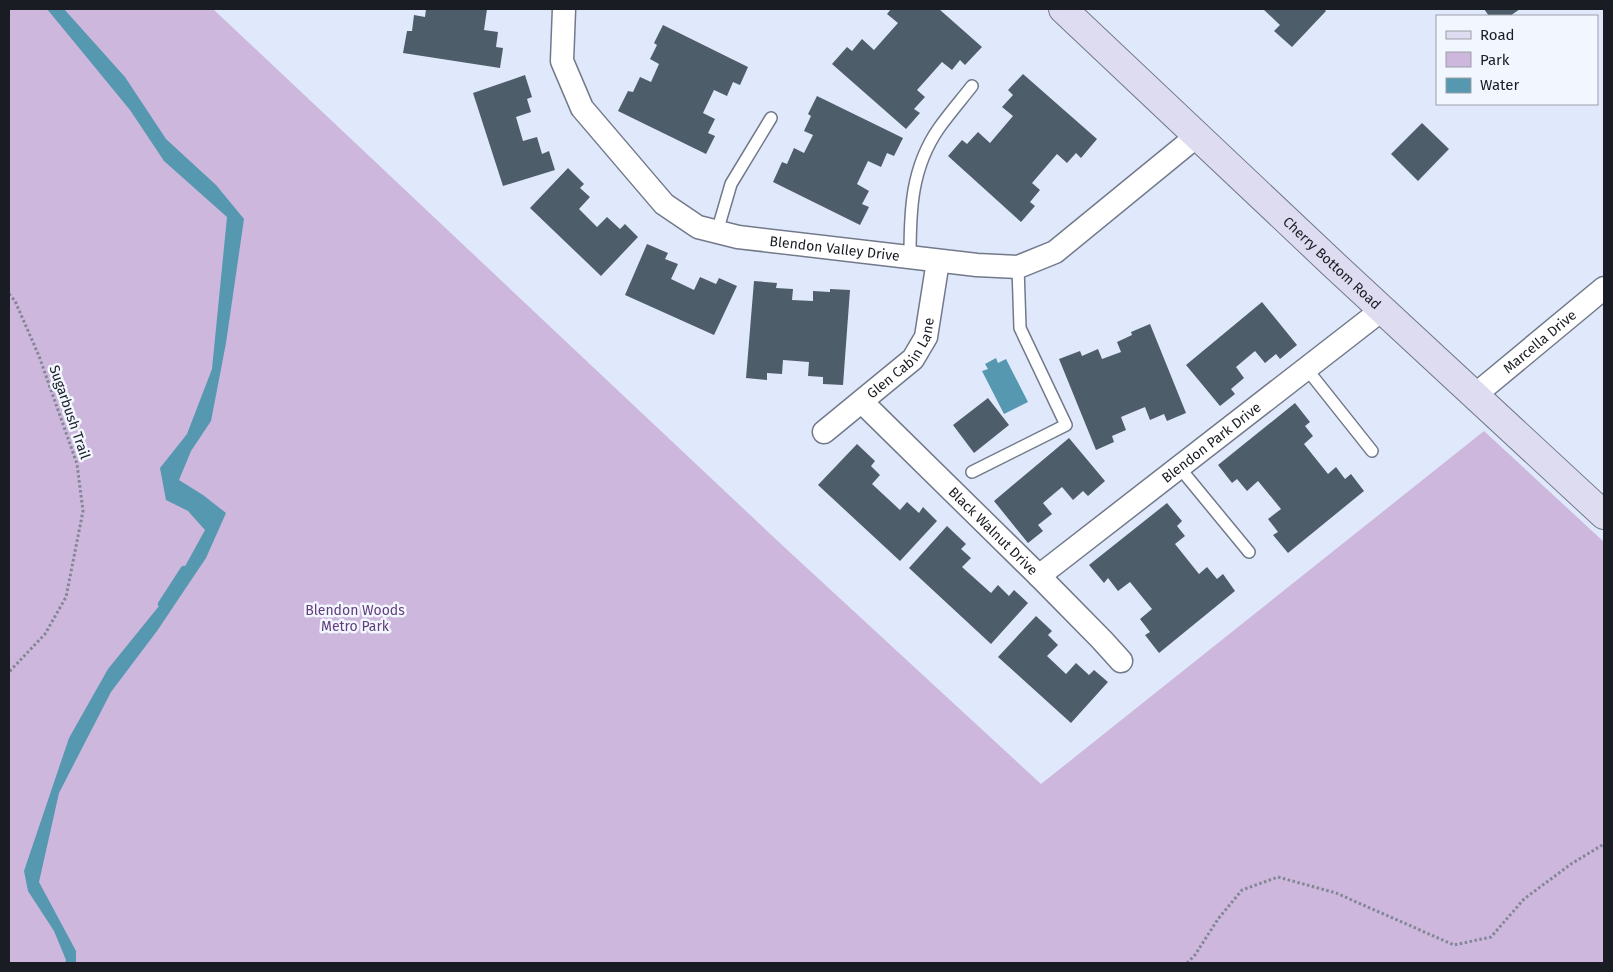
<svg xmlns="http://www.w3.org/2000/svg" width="1613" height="972" viewBox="0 0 1613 972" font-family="'Fira Sans',sans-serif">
<rect width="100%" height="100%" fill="#e0e9fc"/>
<path fill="#cdb7dd" d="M9 9H213L782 545 1041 784 1484 431 1604 542V963H9Z"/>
<path fill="#5698b0" d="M47 9H64L125 77 166 139 216 185 244 219 226 343 211 421 191 451 179 480 203 495 226 513 206 558 157 631 111 692 59 793 39 882 76 951V963H65L66 960 54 931 28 891 24 871 69 738 108 669 172 590 205 530 188 511 166 500 160 468 187 434 212 369 227 217 164 161 130 110Z
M996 358 998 363 1006 359 1028 402 1004 414 982 371 988 369 985 364Z"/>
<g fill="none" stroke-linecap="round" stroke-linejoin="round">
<path stroke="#5698b0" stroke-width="8" d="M162 604 184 570"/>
</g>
<path fill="#4e5d6a" d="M426 9H487L484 30 498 32 496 47 503 48 500 68 403 53 407 31H412L414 15 425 17Z
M891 9H939L982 47 965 65 960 60 952 70 942 62 917 90 925 97 914 109 920 113 906 129 832 64 847 47 852 51 862 39 874 50 898 23 887 14Z
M1263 9H1324L1326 11 1292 47 1274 31 1280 25Z
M1484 9H1520L1510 16H1489Z
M663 25 748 67 740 85 733 82 727 96 714 90 703 113 715 119 708 133 715 136 706 154 618 111 628 91 633 92 640 77 651 82 659 64 650 59 657 45 654 43Z
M1023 74 1097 139 1081 158 1076 153 1067 163 1057 154 1032 183 1040 190 1030 202 1035 206 1021 222 948 156 962 140 967 144 978 132 990 143 1013 116 1002 107 1013 95 1008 90Z
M525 75 532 97 527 99 531 112 516 117 523 141 537 137 542 154 549 151 555 170 503 186 473 93Z
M817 96 903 138 894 156 887 153 881 167 868 161 857 184 869 191 862 204 869 207 860 225 773 182 782 162 787 164 794 148 804 153 813 135 804 131 811 116 808 114Z
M1422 123 1449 149 1418 181 1391 154Z
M568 168 584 184 580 188 590 197 579 209 597 227 607 217 620 229 625 224 638 237 601 276 530 208Z
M647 244 668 253 665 259 678 264 671 279 694 290 700 277 716 284 719 278 737 286 714 335 625 295Z
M754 281 777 283 776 288 793 289 792 300 813 301V291L830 292V289L850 290 843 385 823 384V377L808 376 809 362 783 360 782 374 767 373V380L746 378Z
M1262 302 1297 345 1280 359 1276 354 1265 363 1255 351 1236 367 1244 378 1231 389 1235 394 1220 406 1186 365Z
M1150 324 1186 413 1167 421 1164 414 1150 420 1145 407 1121 417 1126 430 1112 436 1114 442 1096 450 1059 359 1080 351 1082 356 1098 349 1102 359 1121 352 1117 342 1132 335 1131 332Z
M988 398 1009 425 974 453 953 425Z
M1295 403 1310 422 1305 426 1313 436 1304 444 1328 474 1336 467 1345 479 1351 474 1364 491 1288 553 1273 535 1278 532 1268 519 1281 509 1258 481 1247 491 1237 479 1232 483 1218 465Z
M1069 438 1105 481 1088 496 1083 491 1073 500 1062 487 1043 503 1052 514 1038 525 1043 531 1028 543 994 501Z
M857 444 875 461 871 466 880 475 872 484 900 510 907 502 919 513 923 507 937 521 900 561 818 485Z
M1167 503 1182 521 1177 526 1185 536 1175 544 1199 574 1207 567 1217 579 1223 574 1235 591 1159 653 1145 635 1150 632 1140 619 1152 609 1130 582 1118 591 1108 578 1104 583 1089 565Z
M947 526 966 544 961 549 971 558 962 567 991 593 998 585 1009 596 1014 590 1028 603 991 644 909 568Z
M1036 616 1052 631 1048 635 1058 645 1047 656 1066 674 1076 663 1089 675 1094 670 1108 682 1071 723 998 657Z"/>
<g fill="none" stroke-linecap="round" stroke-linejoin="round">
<defs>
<path id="service" d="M717 232 731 184 771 118
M910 257C910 211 911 168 939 128 949 114 961 100 972 86
M1306 368 1372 451
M1179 467 1249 552
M972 472 1066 425 1020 328 1018 267"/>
<g id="minor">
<path id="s1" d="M564 9 562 61 582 108 664 204 698 227 738 237 977 265 1018 267 1055 252 1198 135"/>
<path id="s2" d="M1475 395 1604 288"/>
<path id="s3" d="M862 402 1039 576 1102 640 1121 661"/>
<path id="s4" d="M824 432 913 359 926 337 938 261"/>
<path id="s5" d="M1039 576 1383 309"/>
</g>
<g id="secondary">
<path id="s6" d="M1063 9 1332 263 1604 515"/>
</g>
</defs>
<use href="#service" stroke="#72798a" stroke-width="14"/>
<use href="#minor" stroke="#72798a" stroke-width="25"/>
<use href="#secondary" stroke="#72798a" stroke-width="30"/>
<path stroke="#818794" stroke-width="3" stroke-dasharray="2.5 2.5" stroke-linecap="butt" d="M9 294 15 301 39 356 77 464 83 511 66 597 45 634 9 672
M1187 963 1195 955 1218 919 1242 890 1278 877 1336 893 1454 945 1491 937 1524 899 1571 864 1604 844"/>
<use href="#service" stroke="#fff" stroke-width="11"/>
<use href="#minor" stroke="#fff" stroke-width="22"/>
<use href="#secondary" stroke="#dedcf1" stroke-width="28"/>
</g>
<g text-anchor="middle" stroke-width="5" stroke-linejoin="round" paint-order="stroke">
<g font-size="14" fill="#191c22" stroke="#f2f6fe">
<text dy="5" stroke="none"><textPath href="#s1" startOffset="409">Blendon Valley Drive</textPath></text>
<text dy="5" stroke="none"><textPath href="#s6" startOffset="370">Cherry Bottom Road</textPath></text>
<text dy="5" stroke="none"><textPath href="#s2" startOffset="84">Marcella Drive</textPath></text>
<text dy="5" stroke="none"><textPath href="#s4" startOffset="109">Glen Cabin Lane</textPath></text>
<text transform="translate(70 412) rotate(71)" y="5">Sugarbush Trail</text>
<text dy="5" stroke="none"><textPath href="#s5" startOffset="218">Blendon Park Drive</textPath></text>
<text dy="5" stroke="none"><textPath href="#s3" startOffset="184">Black Walnut Drive</textPath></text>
</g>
<g font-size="14" fill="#633d7b" stroke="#f2f6fe">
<text x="355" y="615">Blendon Woods<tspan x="355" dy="16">Metro Park</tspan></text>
</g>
</g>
<rect width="1613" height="972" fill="none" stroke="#191c22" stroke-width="20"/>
<rect x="1436" y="15" width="162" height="90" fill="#f2f6fe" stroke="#9b9fa6"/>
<rect x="1446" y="31" width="25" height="8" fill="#dedcf1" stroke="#9b9fa6"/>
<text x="1480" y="40" font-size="15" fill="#191c22">Road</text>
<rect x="1446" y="52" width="25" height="15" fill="#cdb7dd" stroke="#9b9fa6"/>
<text x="1480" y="65" font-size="15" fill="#191c22">Park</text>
<rect x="1446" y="78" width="25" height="15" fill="#5698b0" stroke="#9b9fa6"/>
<text x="1480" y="90" font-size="15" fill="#191c22">Water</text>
</svg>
